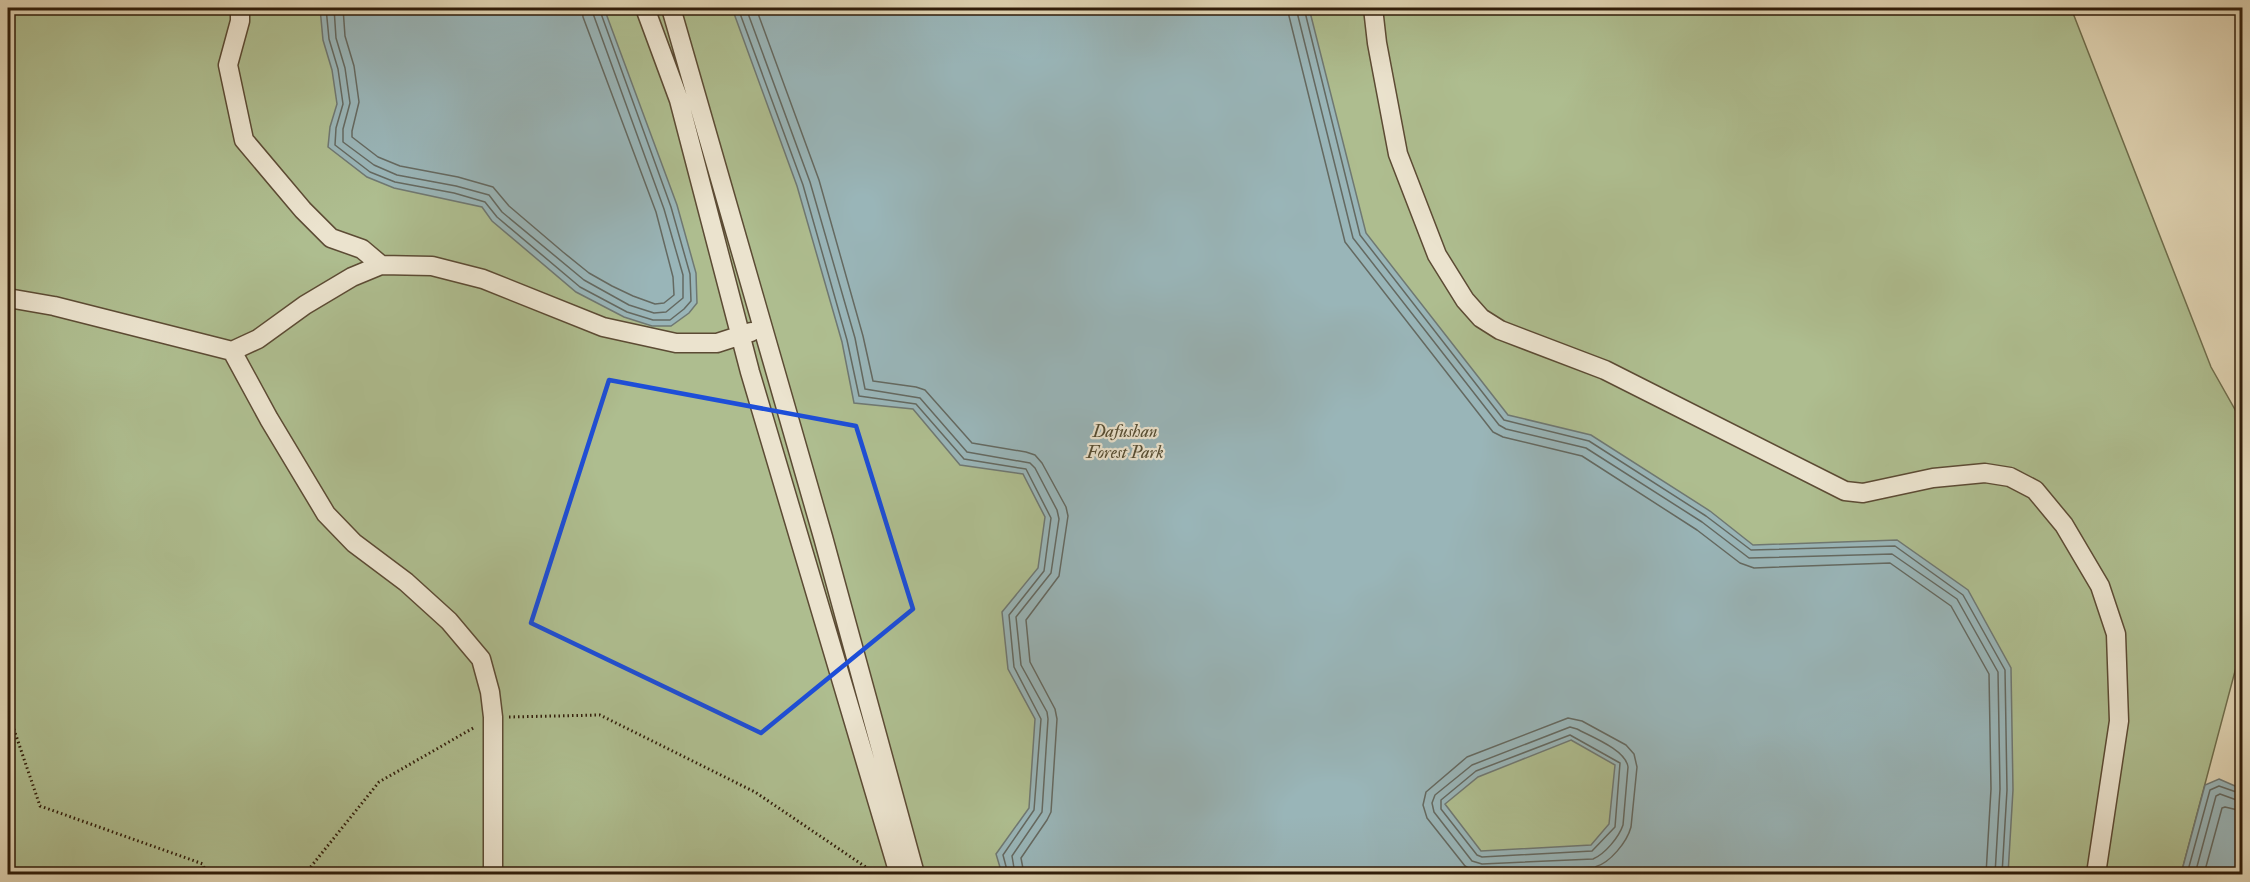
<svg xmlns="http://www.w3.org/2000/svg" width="2250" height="882" viewBox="0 0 2250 882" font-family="'IM FELL Double Pica',serif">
<rect width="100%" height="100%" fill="#e0d4b3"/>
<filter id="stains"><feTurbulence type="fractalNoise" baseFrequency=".00333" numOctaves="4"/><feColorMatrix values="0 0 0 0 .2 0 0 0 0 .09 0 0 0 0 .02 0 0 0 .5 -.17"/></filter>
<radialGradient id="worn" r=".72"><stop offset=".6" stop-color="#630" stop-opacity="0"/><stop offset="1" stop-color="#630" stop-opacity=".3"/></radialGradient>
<path fill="#aebd8f" stroke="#6f6d4c" stroke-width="1.5" d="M8 8H2071L2211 367 2242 422V645L2181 874H8Z"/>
<path fill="#99b5b8" stroke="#6f7872" stroke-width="1.5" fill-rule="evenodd" d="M320 8H604L677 205 696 273 697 303 689 313 671 326H652L624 317 576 292 492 221 482 207 394 188 367 177 328 147 330 127 337 104 332 70 323 40Z
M732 8H1309L1366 233 1508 415 1591 435 1710 511 1753 545 1897 540 1968 590 2011 668 2013 790 2008 874H1002L996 854 1029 808 1035 719 1008 669 1002 612 1038 568 1045 517 1023 474 960 465 913 409 854 403 842 342 797 186ZM1571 740 1615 765 1609 824 1591 845 1481 851 1445 804 1478 777Z
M2219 779 2242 789V874H2181L2205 785Z"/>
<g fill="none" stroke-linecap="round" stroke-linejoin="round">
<path stroke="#646961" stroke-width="1.5" d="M326 8 329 39 338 69 343 104 336 128 335 145 370 172 395 182 454 193 485 202 497 217 580 287 627 312 653 320H670L684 309 691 301 690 274 671 207 599 8
M334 8 336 38 345 68 350 103 343 129V142L374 165 397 175 456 186 489 195 502 212 584 280 629 305 654 313 666 312 683 298V275L664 209 591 8
M343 8 345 36 354 66 359 102 352 131V137L378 157 400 166 458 177 493 187 509 206 563 252 589 273 612 286 633 296 655 304 664 303 674 295 673 277 656 212 583 17 582 8
M738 8 803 185 847 340 859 396 916 404 964 459 1026 469 1051 518 1044 571 1009 615 1014 667 1041 719 1034 810 1003 855 1008 874
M746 8 810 182 855 338 865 389 920 398 967 452 1030 463 1035 468 1057 510 1059 519 1051 573 1016 617 1021 665 1047 712 1048 719 1042 812 1012 856 1015 874
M756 8 819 180 863 336 873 381 916 387 925 390 972 443 1026 452 1035 455 1042 463 1066 507 1068 516 1059 576 1026 620 1030 662 1055 709 1057 719 1051 812 1047 820 1021 858 1024 874
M1287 8 1345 242 1493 432 1503 437 1582 456 1697 530 1740 563 1754 568 1890 563 1951 606 1989 674 1991 789 1986 874
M1296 8 1353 238 1499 425 1506 429 1586 448 1702 522 1749 558 1892 554 1957 599 1998 672 2000 789 1995 874
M1304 8 1360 235 1504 420 1589 441 1706 516 1751 550 1895 546 1963 595 2005 670 2007 790 2002 874
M1568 718 1582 721 1626 745 1634 754 1637 767 1631 827C1627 842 1610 863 1595 867L1482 873 1473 871 1465 866 1427 818 1423 805 1426 792 1467 757Z
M1570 727 1577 729C1592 737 1626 750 1628 767L1623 825C1619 837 1605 854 1593 859L1482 864 1472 861 1434 812 1432 803 1435 795 1472 765Z
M1570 735 1620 763 1615 827 1592 851 1482 857 1477 855 1441 809V800L1476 771Z
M2187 874 2210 790 2219 786 2242 794
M2195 874 2216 796 2220 794 2242 802
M2204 874 2222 808 2225 807 2242 811"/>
<defs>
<path id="minor" d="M240 8V21L228 65 244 140 303 210 331 238 362 249 381 265
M645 8 679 100 750 372 899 874
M671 8 823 537 915 874
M1373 8 1377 43 1398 154 1437 255 1465 300 1481 318 1500 330 1605 370 1845 491 1863 493 1933 478 1985 473 2010 477 2035 490 2064 525 2100 586 2116 634 2119 721 2096 874
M8 298 54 306 232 351 258 339 305 305 352 277 381 265 432 266 483 279 603 327 676 343H717L751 332
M232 351 269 419 326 514 354 543 406 582 449 621 481 659 490 692 493 717V874"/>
</defs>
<use href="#minor" stroke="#5c4b34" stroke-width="21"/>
<path stroke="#301d0a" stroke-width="3" stroke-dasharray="1.5 3" stroke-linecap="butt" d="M8 712 40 806 203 864 206 874
M509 717 600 715 755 792 876 874
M305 874 379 782 475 727"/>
<use href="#minor" stroke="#ebe3ce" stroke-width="18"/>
</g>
<path fill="none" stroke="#1d4ed8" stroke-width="4.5" stroke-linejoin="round" d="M609 380 856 426 913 609 761 733 531 623Z"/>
<g text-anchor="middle" stroke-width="4.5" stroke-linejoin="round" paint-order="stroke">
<g font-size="18" font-style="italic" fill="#564d32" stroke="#ebe3ce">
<text x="1125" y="437">Dafushan<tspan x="1125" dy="21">Forest Park</tspan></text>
</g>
</g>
<rect width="2250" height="882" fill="none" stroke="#e0d4b3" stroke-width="30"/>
<rect x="9" y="9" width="2232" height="864" fill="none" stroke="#301d0a" stroke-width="3"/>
<rect x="15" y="15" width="2220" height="852" fill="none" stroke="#301d0a" stroke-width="1.5"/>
<rect width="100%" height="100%" filter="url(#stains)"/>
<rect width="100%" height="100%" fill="url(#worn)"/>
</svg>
